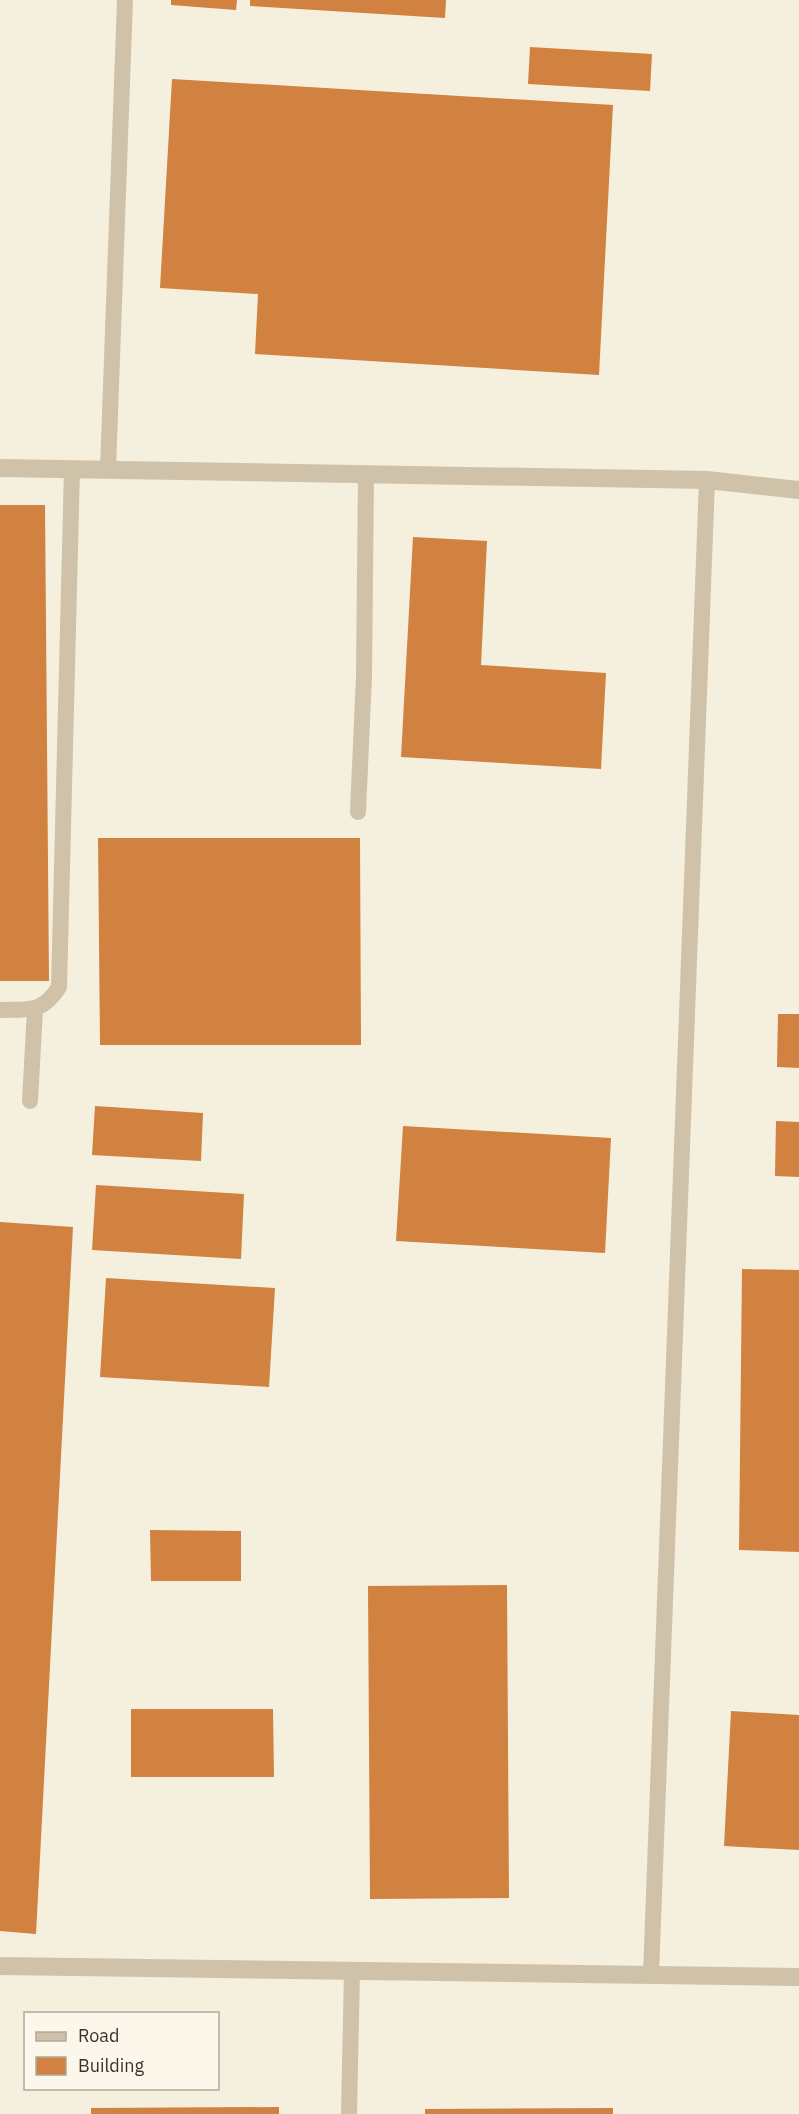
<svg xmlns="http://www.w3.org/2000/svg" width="799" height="2114" viewBox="0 0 799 2114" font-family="'IBM Plex Sans',sans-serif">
<rect width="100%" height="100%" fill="#f5efde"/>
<path fill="#d18140" d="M171 0H237L236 10 171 5Z
M250 0H446L445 18 250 6Z
M530 47 652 54 650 91 528 84Z
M172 79 613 105 599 375 255 354 258 294 160 288Z
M0 505H45L49 981H0Z
M413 537 487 541 481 665 606 673 601 769 401 757Z
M98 838H360L361 1045H100Z
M778 1014H799V1068L777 1067Z
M95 1106 203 1113 201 1161 92 1155Z
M776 1121 799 1122V1177L775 1176Z
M403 1126 611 1138 605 1253 396 1241Z
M96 1185 244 1194 241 1259 92 1250Z
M0 1222 73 1227 36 1934 0 1931Z
M742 1269 799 1270V1552L739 1550Z
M106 1278 275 1288 269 1387 100 1377Z
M150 1530 241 1531V1581H151Z
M507 1585 509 1898 370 1899 368 1586Z
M131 1709H273L274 1777H131Z
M731 1711 799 1715V1850L724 1846Z
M279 2107V2114H91V2108Z
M613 2108V2114H425V2109Z"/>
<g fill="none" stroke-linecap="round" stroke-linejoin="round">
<path stroke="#cfc2a8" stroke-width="16" d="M108 469 125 0
M358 812 364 676 366 474
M0 1010C28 1009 42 1014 59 987L72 469
M30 1101 35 1009
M651 1974 707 480
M349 2114 352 1970"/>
<path stroke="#cfc2a8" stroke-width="18" d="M0 468 707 480 799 490
M0 1966 799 1977"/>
</g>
<rect x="24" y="2012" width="195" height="78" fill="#fcf7eb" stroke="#afa89d" stroke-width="1.5"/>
<rect x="36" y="2032" width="30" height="9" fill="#cfc2a8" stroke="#afa89d" stroke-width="1.5"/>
<text x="78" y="2042" font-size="18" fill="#3b3229">Road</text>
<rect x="36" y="2057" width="30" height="18" fill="#d18140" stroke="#afa89d" stroke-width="1.5"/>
<text x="78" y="2072" font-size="18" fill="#3b3229">Building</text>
</svg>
